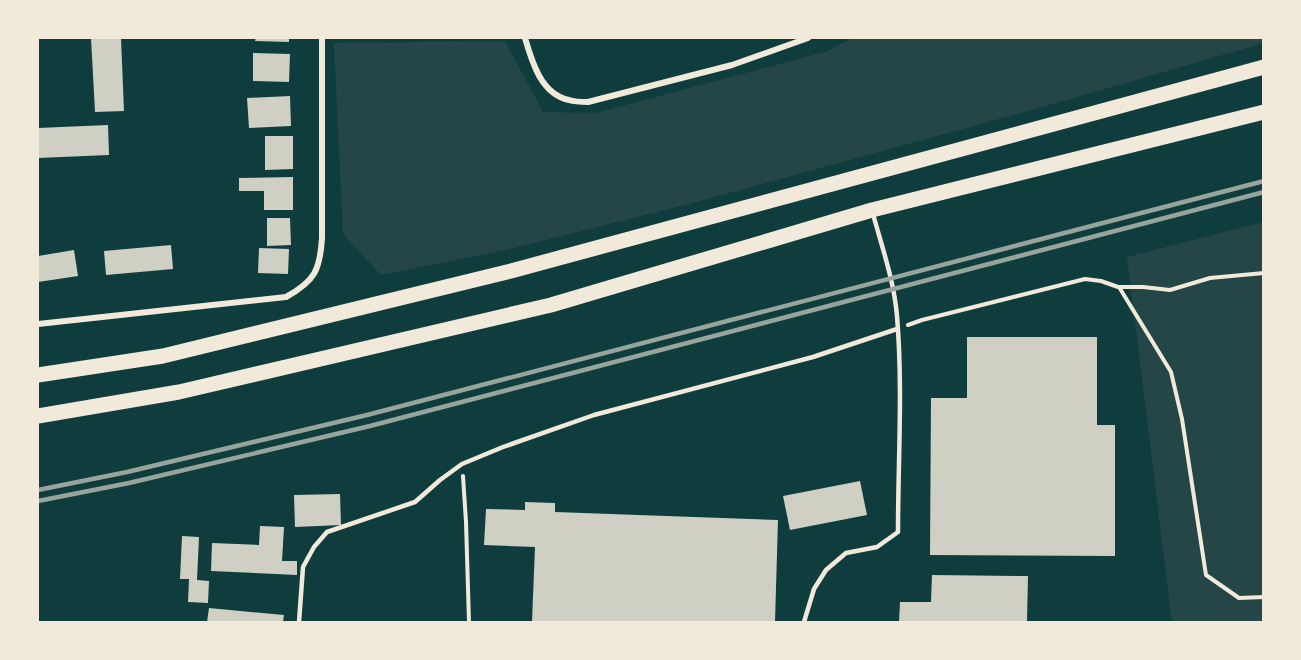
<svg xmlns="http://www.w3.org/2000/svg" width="1301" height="660" viewBox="0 0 1301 660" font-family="Rubik,sans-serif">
<rect width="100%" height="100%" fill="#0f3d3e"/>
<path fill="#244646" d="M852 38H1263L1264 43 1046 106 689 204 506 250 381 275 343 234 334 43 505 41 543 112 596 113 828 51Z
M1263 222V622H1172L1127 257Z"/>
<path fill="#cfcfc3" d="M91 38H121L124 111 95 112Z
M256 38H289V42L255 41Z
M253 53 290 54 289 82 253 81Z
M290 96 291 126 249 128 247 98Z
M108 125 109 155 38 158V128Z
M265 136H293V169L265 170Z
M293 177V210H264V191H239V178Z
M267 218H290L291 245 267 246Z
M171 245 173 269 106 275 104 251Z
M259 248 289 249 288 274 258 273Z
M74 250 78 276 38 282V256Z
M967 337H1097V425H1115V556L930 555 931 398H967Z
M860 481 867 515 790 530 783 496Z
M340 494 341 525 295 527 294 495Z
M525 502 555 503V512L778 520 775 622H532L535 547 484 545 486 509 525 510Z
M260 526 284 527 282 561H297V575L211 571 212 543 259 545Z
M182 536 199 537 197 580 209 581 208 603 188 602 189 579H180Z
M932 575 1028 576 1027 622H899L900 602H931Z
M209 608 284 615 283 622H207Z"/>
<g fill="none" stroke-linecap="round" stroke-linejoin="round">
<path stroke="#f1e9da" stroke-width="4" d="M1119 287 1171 372 1182 419 1206 575 1239 598 1264 597
M908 325 922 320 1085 279 1101 281 1118 287H1143L1170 290 1210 278 1264 273
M463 476 466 522 469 622"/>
<path stroke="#f1e9da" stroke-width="4.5" d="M299 622 303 567 314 547 327 532 415 502 440 480 462 464 503 447 594 415 813 357 897 329
M804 622 814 589 826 570 846 553 877 547 898 532C898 460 903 388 897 316 894 281 882 247 873 214"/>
<path stroke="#f1e9da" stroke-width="6" d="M525 38C532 62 541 94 569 100 575 102 582 102 588 102L732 65 808 38
M38 324 286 297C315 281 320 270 322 238V38"/>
<path stroke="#f1e9da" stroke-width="15" d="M38 375 163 356 511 271 1264 67
M38 416 179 392 551 305 872 210 1264 112"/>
<path stroke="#97a49c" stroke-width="4.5" d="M38 490 127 472 367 415 1264 181
M38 501 129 483 370 426 1264 192"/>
</g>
<rect width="1301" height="660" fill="none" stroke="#f1e9da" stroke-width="78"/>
</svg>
